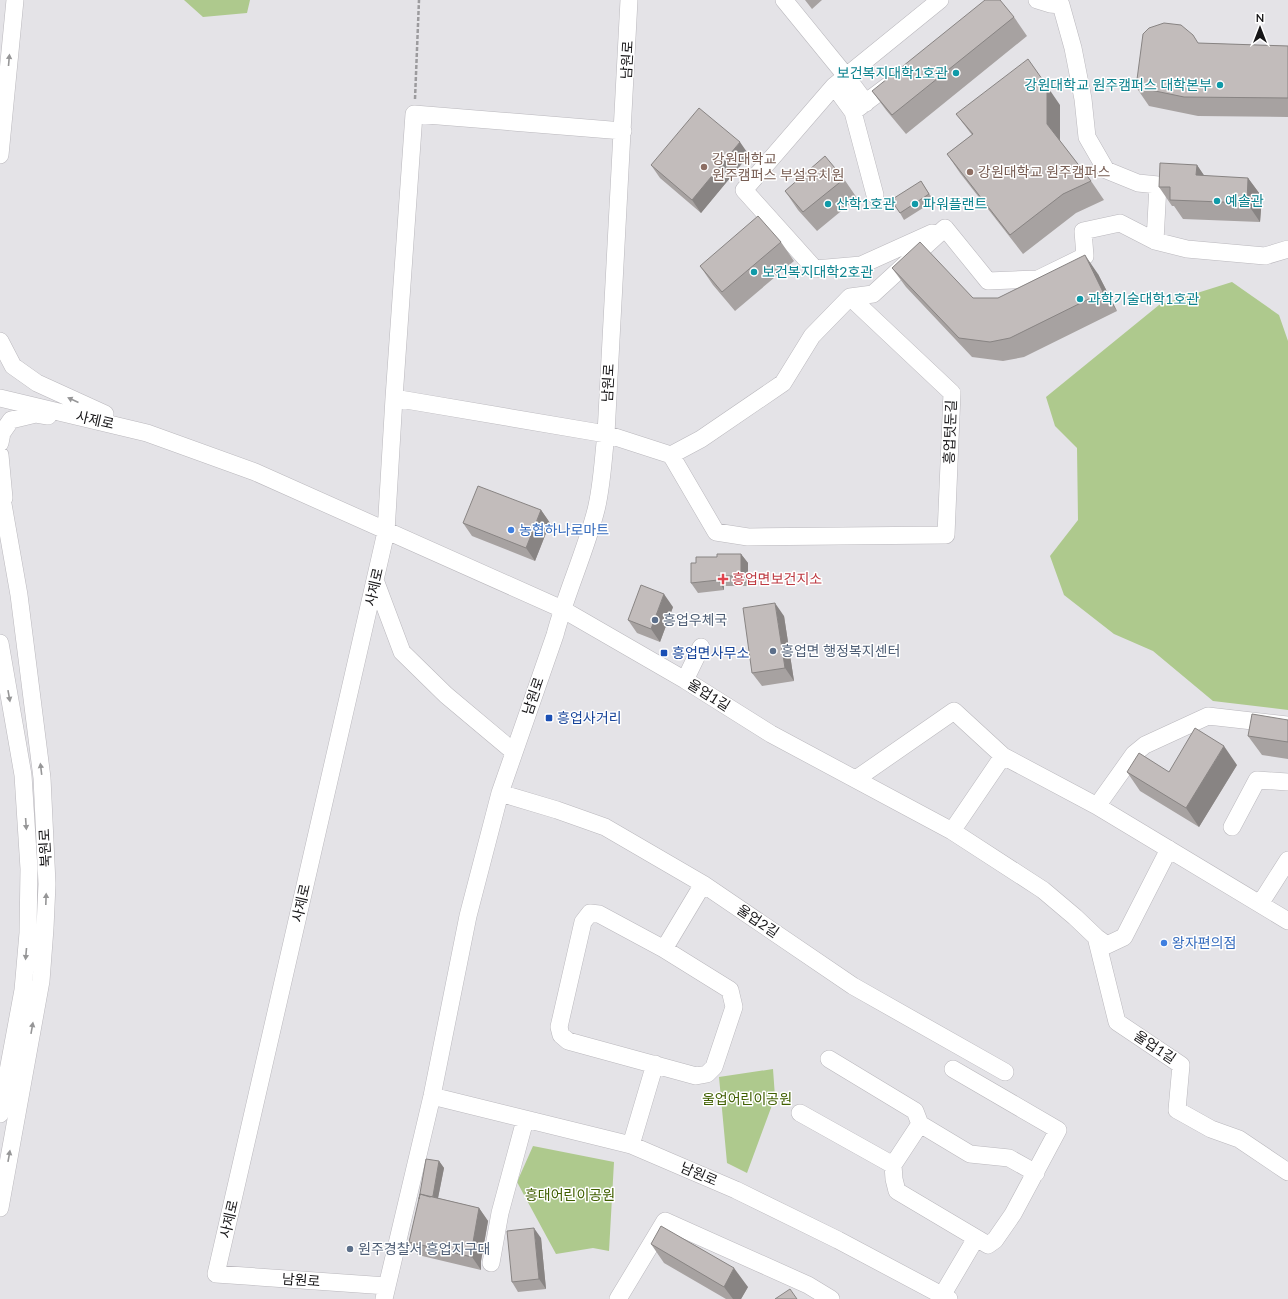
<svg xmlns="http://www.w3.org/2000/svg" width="1288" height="1299" viewBox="0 0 1288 1299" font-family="Lato,'Noto Sans KR',sans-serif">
<rect width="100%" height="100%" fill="#e4e3e7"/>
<path fill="#aec98d" d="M184 0H250L247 13 203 17Z
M1232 282 1279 315 1288 341V710L1213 701 1153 651 1114 634 1064 595 1050 556 1078 520 1077 448 1055 426 1046 397 1159 305Z
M773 1069 775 1097 747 1173 727 1163 719 1077Z
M533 1146 614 1162 609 1251 593 1248 556 1254 517 1182Z"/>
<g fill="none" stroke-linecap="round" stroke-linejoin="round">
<defs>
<path id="minor" d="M784 0 846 76 866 103
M1037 0 1050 4 1061 5 1073 48 1083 99 1087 137 1106 170 1138 183 1158 185 1155 241
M834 86 853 112 875 195
M853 112 893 82
M0 155 15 0
M932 233 861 265 815 269 744 190 834 86 940 0
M850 297 873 294 945 228 988 281 1038 279 1085 256 1083 231 1120 223 1155 241 1187 249 1265 256 1288 249
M0 341 13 366 37 383 105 414
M0 398 147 433 255 472 562 609 685 680 771 734 952 831 1043 890 1075 917 1096 937 1107 945 1124 937 1169 849
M394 398 414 114 623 131
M0 443 2 433 11 420 36 414 48 416
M0 455 4 498
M671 455 716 532 748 537 946 535 952 393 850 297
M0 487 19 595 42 778 47 884 45 928 41 981 0 1208
M375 580 402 652 446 695 514 752
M0 643 23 775 29 869 28 933 23 990 0 1114
M685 680 701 647
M856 779 954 711 1003 756
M500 793 557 810 605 827 703 884 853 986 1005 1072
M1097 806 1134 754 1145 745 1208 716 1288 725
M1232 827 1257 780 1288 782
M952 831 1003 756 1097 806 1288 921
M1260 904 1288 860
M590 913 599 914 664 949 730 990 734 1007 714 1067 707 1074 696 1076 568 1041 561 1035 559 1027 583 922Z
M1096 937 1117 1022 1181 1065 1177 1110 1211 1129 1239 1139 1288 1172
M664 949 703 884
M829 1059 915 1111 920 1124 970 1154 1009 1158 1036 1173
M432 1096 631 1145 736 1190 838 1240 949 1299
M800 1113 893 1165
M920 1124 893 1165 894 1179 897 1191 988 1245 995 1240 1013 1214 1058 1130 953 1069
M631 1145 655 1064
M491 1263 500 1213 525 1120
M387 1286 216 1274 386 532 394 398 606 434 671 455 701 439 783 383 812 336 850 297
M384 1299 432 1096 468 916 500 793 555 635C566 593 585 553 596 510 602 486 603 459 606 434L629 0
M618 1299 665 1221 808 1285 831 1299
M940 1299 976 1238"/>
</defs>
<use href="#minor" stroke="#bab8bd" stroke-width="18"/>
<path stroke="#9c9b9e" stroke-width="2.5" stroke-dasharray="4 2" stroke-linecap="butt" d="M415 99 419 0"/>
<use href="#minor" stroke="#fff" stroke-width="17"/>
</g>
<path fill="#a7a2a1" d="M805 0H822L812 9Z
M1014 17 1027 36 906 134 886 110 872 91Z
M1199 43 1288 46V117L1198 116 1149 106 1136 87Z
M1060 105V141L1091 181 1104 200 1076 213 1023 254 960 173 947 154 972 135 956 114Z
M749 155 701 213 660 178 651 165Z
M1197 165 1204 176 1248 178 1262 197 1260 222 1183 219 1174 206H1172L1159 187Z
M844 179 857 198 817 231 798 210 785 191Z
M921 181 934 201 904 220 900 213Z
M781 242 794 261 735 311 713 285 700 266Z
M892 268 973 298H998L1098 274 1117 311 1024 357 1003 361 972 357 906 287Z
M541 510 550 523 535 561 472 536 463 523Z
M741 554 748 563V586H724V590L698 593 691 583 696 563 717 557Z
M673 607 660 642 637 633 628 620Z
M784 616 794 681 762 686 752 673Z
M1288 720V759L1262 755 1248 736Z
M1237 765 1199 827 1140 791 1127 772H1169Z
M439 1161 444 1168 438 1198 479 1208 488 1221 481 1261V1270L418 1255 409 1242 419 1199Z
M541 1238 546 1289 518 1292 512 1282Z
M651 1244 748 1287 741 1299H726L664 1263Z"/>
<path fill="#888483" d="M1047 86 1060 105V143L1047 124Z
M740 142 749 155 701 213 692 200Z
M1197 165 1210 184 1196 175Z
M1248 178 1262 197 1260 222 1247 203Z
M1085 255 1098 274 1117 311 1103 292Z
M541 510 550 523 535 561 526 548Z
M741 554 748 563V586L741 576Z
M718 576 724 586V590L718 580Z
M664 594 673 607 660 642 651 629Z
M775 603 784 616 794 681 785 668Z
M1224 746 1237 765 1199 827 1186 808Z
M439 1161 444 1168 437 1203 433 1196Z
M479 1208 488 1221 481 1261V1270L472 1257V1248Z
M534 1228 541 1238 546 1289 539 1279Z
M734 1268 748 1287 741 1299H733L724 1287Z"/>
<path fill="#c2bcbb" stroke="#888483" d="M985 0H1000L1014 17 892 115 872 91Z
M1164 23 1181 25 1193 35 1198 43 1288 46V98L1184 97 1136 87 1143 34 1149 28Z
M1028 59 1047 86V124L1091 181 1063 194 1010 235 947 154 973 134 956 114Z
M699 108 740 142 692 200 651 165Z
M825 156 844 179 803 212 785 191Z
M1160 163 1197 165 1196 175 1248 178 1247 203 1170 200V187H1159Z
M921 181 929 194 900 213 891 200Z
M758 216 781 242 722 292 700 266Z
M920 242 973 298H998L1085 255 1103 292 1010 338 990 342 959 338 892 268Z
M478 486 541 510 526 548 463 523Z
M717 554H741V576H718V580L691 583V563H696V557H717Z
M641 585 664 594 651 629 628 620Z
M775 603 785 668 752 673 743 608Z
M1252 714 1288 720V742L1248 736Z
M1195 728 1224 746 1186 808 1127 772 1139 753 1169 772Z
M426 1159 439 1161 433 1196 430 1197 420 1194 419 1199Z
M420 1194 479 1208 472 1248V1257L409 1242Z
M661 1226 734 1268 724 1287 651 1244Z
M534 1228 539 1279 512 1282 507 1231Z
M790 1289 797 1299H775Z"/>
<defs><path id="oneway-solid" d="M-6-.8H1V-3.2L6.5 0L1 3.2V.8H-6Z"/></defs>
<g fill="#969697">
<use href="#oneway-solid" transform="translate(9 60) rotate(-85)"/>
<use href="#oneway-solid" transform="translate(73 400) rotate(-156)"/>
<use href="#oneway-solid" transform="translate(9 696) rotate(80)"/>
<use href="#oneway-solid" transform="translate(41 769) rotate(-97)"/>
<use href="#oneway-solid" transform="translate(26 824) rotate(86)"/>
<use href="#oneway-solid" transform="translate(46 899) rotate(-88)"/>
<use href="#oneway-solid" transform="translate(26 954) rotate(95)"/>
<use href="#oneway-solid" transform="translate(32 1028) rotate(-80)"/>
<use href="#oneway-solid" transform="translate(9 1156) rotate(-80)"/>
</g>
<g fill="#0f9aa8" stroke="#fff" stroke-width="1.5">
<circle cx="956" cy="73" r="4"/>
<circle cx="1220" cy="85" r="4"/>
<circle cx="1217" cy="201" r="4"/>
<circle cx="828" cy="204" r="4"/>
<circle cx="915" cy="204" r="4"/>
<circle cx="754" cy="272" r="4"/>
<circle cx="1080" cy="299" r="4"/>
</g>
<g fill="#8d6e63" stroke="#fff" stroke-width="1.5">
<circle cx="704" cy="167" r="4"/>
<circle cx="970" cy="172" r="4"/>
</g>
<g fill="#3f7fe0" stroke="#fff" stroke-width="1.5">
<circle cx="511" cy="530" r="4"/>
<circle cx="1164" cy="943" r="4"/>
</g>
<path fill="#e0444e" stroke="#fff" stroke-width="1.5" d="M721 573h4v4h4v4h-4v4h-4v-4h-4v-4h4z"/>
<g fill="#5c6f8a" stroke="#fff" stroke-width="1.5">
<circle cx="655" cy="620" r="4"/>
<circle cx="773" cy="651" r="4"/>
<circle cx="350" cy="1249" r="4"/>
</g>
<g fill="#1a4fb4" stroke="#fff" stroke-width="1.5">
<rect x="660" y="649" width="8" height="8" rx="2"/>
<rect x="545" y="714" width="8" height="8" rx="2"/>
</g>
<g text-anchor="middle" stroke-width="3" stroke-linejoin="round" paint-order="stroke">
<g font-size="14" fill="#161517" stroke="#fff">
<text transform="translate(627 60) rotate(-87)" y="5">남원로</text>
<text transform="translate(608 383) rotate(-87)" y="5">남원로</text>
<text transform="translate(95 420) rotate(13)" y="5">사제로</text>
<text transform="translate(950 432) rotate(-88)" y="5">흥업텃둔길</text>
<text transform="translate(374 587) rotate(-77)" y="5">사제로</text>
<text transform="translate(709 695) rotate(32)" y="5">울업1길</text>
<text transform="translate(533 696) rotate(-71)" y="5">남원로</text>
<text transform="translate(45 848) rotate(-93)" y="5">북원로</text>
<text transform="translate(301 903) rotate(-77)" y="5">사제로</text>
<text transform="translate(758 921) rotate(34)" y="5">울업2길</text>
<text transform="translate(1155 1047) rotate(34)" y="5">울업1길</text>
<text transform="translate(699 1174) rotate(23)" y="5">남원로</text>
<text transform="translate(229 1219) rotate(-77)" y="5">사제로</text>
<text transform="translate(301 1280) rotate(4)" y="5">남원로</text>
</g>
<g font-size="14" fill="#0d838f" stroke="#fff" text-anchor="start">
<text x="948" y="78" text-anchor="end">보건복지대학1호관</text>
<text x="1212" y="90" text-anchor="end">강원대학교 원주캠퍼스 대학본부</text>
<text x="1225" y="206">예솔관</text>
<text x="836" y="209">산학1호관</text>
<text x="923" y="209">파워플랜트</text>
<text x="762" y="277">보건복지대학2호관</text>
<text x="1088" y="304">과학기술대학1호관</text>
</g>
<g font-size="14" fill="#785e54" stroke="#fff" text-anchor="start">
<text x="712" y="164">강원대학교<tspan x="712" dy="16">원주캠퍼스 부설유치원</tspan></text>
<text x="978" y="177">강원대학교 원주캠퍼스</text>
</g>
<g font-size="14" fill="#366cbe" stroke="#fff" text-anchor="start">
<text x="519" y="535">농협하나로마트</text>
<text x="1172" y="948">왕자편의점</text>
</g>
<g font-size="14" fill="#be3a42" stroke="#fff" text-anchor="start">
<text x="732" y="584">흥업면보건지소</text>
</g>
<g font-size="14" fill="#4e5e75" stroke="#fff" text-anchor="start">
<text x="663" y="625">흥업우체국</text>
<text x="781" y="656">흥업면 행정복지센터</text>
<text x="358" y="1254">원주경찰서 흥업지구대</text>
</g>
<g font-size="14" fill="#164399" stroke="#fff" text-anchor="start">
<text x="672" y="658">흥업면사무소</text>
<text x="557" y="723">흥업사거리</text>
</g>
<g font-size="14" fill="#405f00" stroke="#fff">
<text x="747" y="1104">울업어린이공원</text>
<text x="570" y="1200">흥대어린이공원</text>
</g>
</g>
<g transform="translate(1260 28)" stroke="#ffffff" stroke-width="3" paint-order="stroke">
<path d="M0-3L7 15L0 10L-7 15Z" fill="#161517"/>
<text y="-6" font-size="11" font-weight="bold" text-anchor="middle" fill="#161517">N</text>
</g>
</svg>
